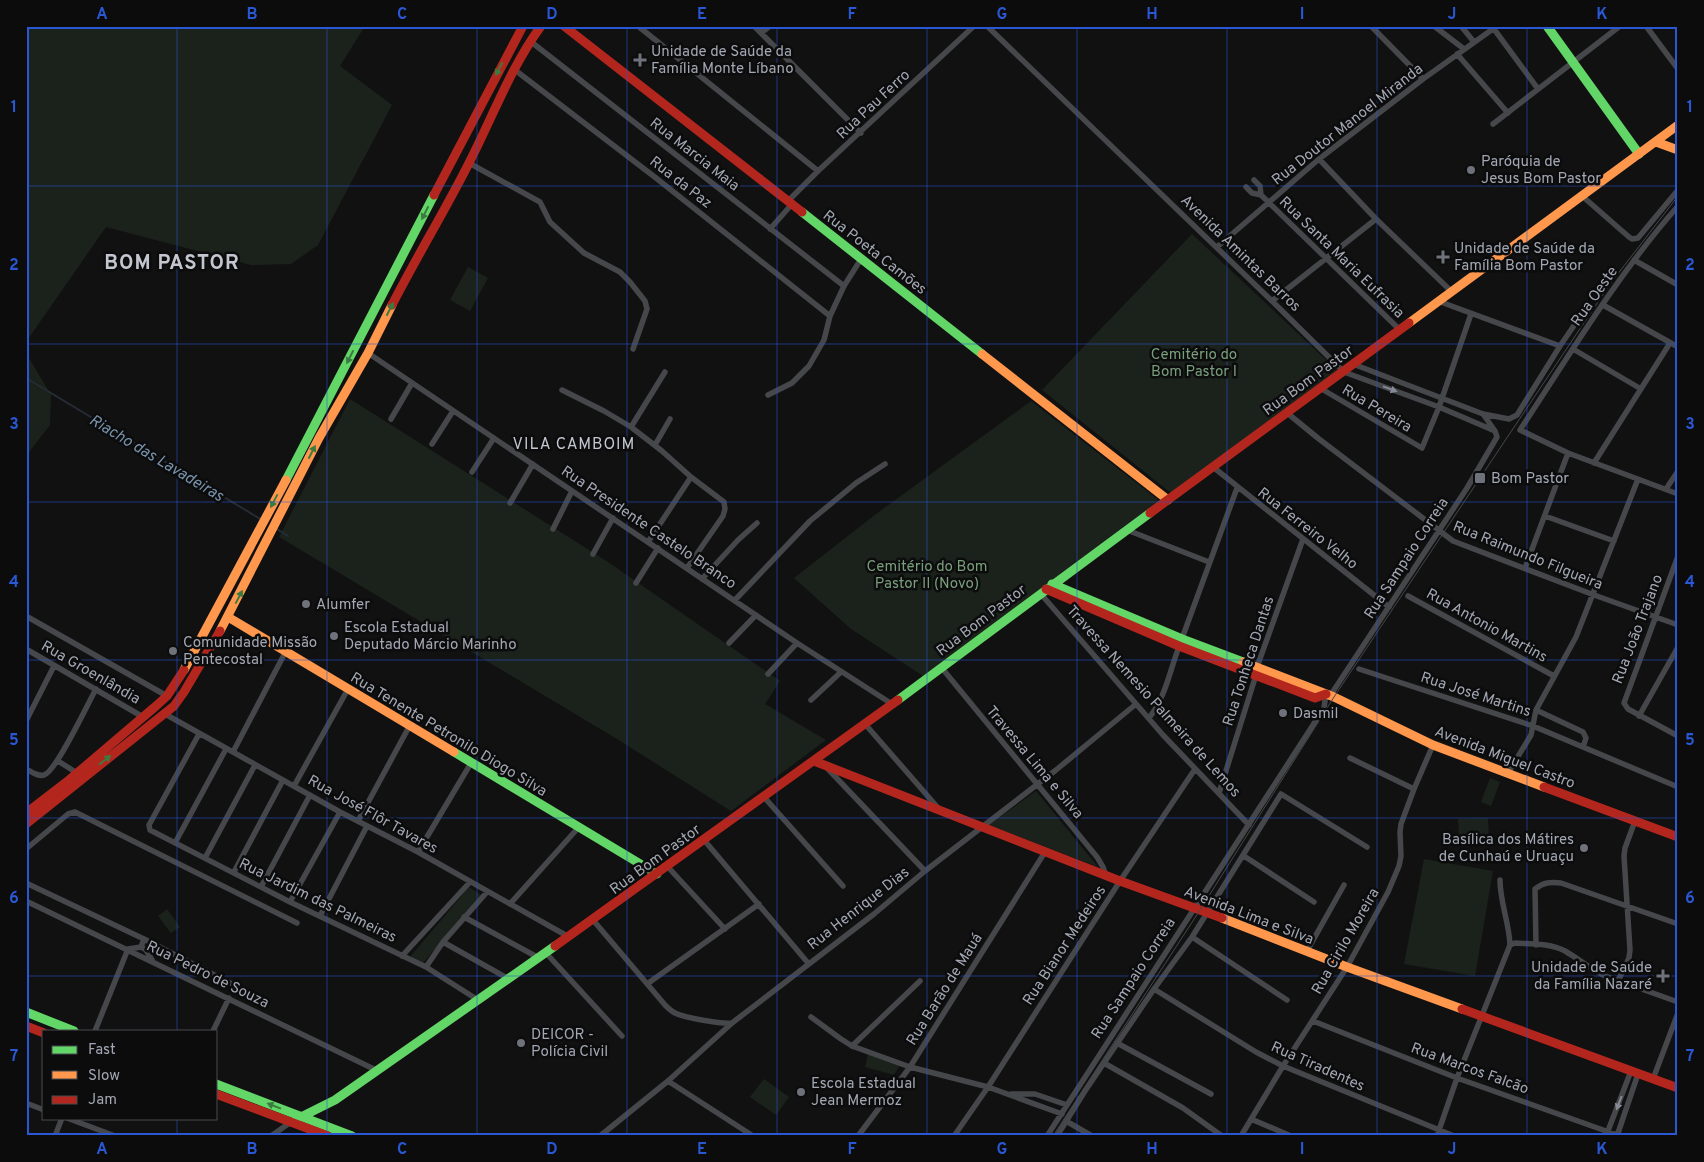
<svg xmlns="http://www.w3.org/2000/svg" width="1704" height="1162" viewBox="0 0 1704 1162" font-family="Overpass,sans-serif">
<rect width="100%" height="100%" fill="#111112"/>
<path fill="#1b221c" d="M26 26H365L340 66 392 105 318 245 291 264 251 265 106 227 26 342Z
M1192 234 1339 372 1171 493 1042 390Z
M468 267 488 278 470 311 450 300Z
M26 353 51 395 50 425 26 456Z
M350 399 608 562 780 681 765 704 826 740 731 811 617 739 279 537Z
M1031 401 1161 502 923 676 851 629 794 578 876 514Z
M1490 778 1500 782 1491 806 1481 802Z
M1036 791 1098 867 989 825Z
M1488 818 1489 839H1459L1458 819Z
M1424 859 1493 871 1475 976 1404 964Z
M469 887 481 895 423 963 410 957Z
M167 909 180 927 171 933 158 916Z
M868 1054 900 1065 894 1075 865 1067Z
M764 1079 789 1097 776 1115 750 1097Z"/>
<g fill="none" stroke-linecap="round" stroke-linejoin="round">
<path stroke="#262c33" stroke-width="2" d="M26 378 262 520
M277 529 288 536"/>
<path stroke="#46474a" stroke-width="5.5" d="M638 26 818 171
M754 26 861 133
M987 26 1272 301 1344 372 1439 407 1495 431
M1371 26 1423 79
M1434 26 1464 49
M1461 26 1474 42
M1646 26 1678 69
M1494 29 1538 89
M761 33 770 26
M530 41 844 286
M1457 54 1508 113
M515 70 656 178 830 316
M1493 124 1620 26
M1319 159 1376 219 1451 291
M469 163 540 202 550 222 584 253 620 272 630 282 645 301 647 309 633 349
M1254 180 1260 186 1261 195
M1246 187 1252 193 1261 195 1400 330
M1581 195 1629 237 1632 239 1638 238 1678 190
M788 201 818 171 974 26
M1678 206C1618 274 1570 354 1520 430L1568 453 1678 494
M770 229 792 204
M1217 247 1319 159 1423 79 1497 26
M1634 260 1678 285
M1272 301 1376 219
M1438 301 1560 346 1586 308
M1603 305 1678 347
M1573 349 1641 389
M368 353 797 643 892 704
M1353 364 1483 414 1509 419 1517 415 1560 346
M1320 388 1422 448 1439 407 1471 314
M562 390 604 411 631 427 662 451 691 477 724 502 725 509 723 516 687 568
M768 395 792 383 809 366 824 340 830 316 844 286 861 259
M1286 412 1319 439 1453 541 1594 595 1678 625
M391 419 412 383
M631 427 665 372
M432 444 453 411
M655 445 670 419
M1594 463 1670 343
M1213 467 1389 607
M472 472 494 438
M1666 489 1678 471
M510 503 533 464
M1545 516 1614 541
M553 529 572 491
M1127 530 1209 562
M648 542 691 477
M593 554 613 518
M1678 556 1624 703 1628 709 1678 736
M1525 568 1568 453
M702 579 738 540 757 523
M636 583 658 548
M1040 593 1163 735 1249 825
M1408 596 1554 676
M735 600 810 521 856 483 885 464
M26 616 167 696
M729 643 756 615
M26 649 143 717
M941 667 1097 857 1103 867 1106 876
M1359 669 1533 726 1678 787
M768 674 797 643
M1330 696 1467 488 1497 437 1495 431 1483 414
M811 700 841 672
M1536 710 1583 732 1586 738 1583 747
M165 714 340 812 418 852 569 937
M1639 716 1678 647
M1149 718C1166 697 1170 669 1180 644 1199 592 1218 540 1237 488
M26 721 54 666
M865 724 939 809
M199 734 149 825 150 830 290 902 426 967 478 1000
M233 752 286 651
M1350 758 1414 789
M58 761 77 773
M26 769C32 772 38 777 44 775 56 772 88 703 96 689
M828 769 925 871
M1508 773 1531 735 1536 710 1576 637 1638 479
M294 786 348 689
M1219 793 1256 675 1257 667 1303 539
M764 797 843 886
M358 821 410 725
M704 840 808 963
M175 843 226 749
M26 849 68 814 75 812 297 923
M418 852 471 763
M1244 856 1314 902
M205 858 255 765
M667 866 725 929
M234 872 283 780
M26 883 144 939 141 947
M261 887 310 795
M26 901 378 1071
M290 902 340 812
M510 904 578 828
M320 916 367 826
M464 917 539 958
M593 920 665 1005C668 1008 671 1011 675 1013 685 1018 721 1024 732 1023
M1192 937 1287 1000
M144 939 230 983
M443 942 509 979
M1510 945 1515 943C1531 944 1550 943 1565 951 1579 959 1590 969 1605 976L1678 1002
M1536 945 1535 889C1544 882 1550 882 1561 883L1678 924
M1307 951 1344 885
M546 953 622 1036
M402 956 470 882
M426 967 443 942 487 892
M1618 981 1629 958 1630 950 1624 856 1625 848 1635 821
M647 984 759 904
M1154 989 1256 1052 1283 1066 1454 1136
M811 1017 841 1039 852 1046 910 1067 988 1087 1062 1114
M1313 1021 1457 1078 1620 1136
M95 1031 128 949 141 947 146 950 152 960
M213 1031 229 998
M1117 1043 1211 1094
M852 1046 920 981
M1104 1063 1183 1108 1222 1136
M1653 1079 1678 1013
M668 1081 753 1136
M1011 1094H1035L1067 1105
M26 1103 44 1110
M67 1118 115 1136
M1251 1119 1291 1136
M1066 1121 1092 1136
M55 1136 62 1118
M271 1136 291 1122
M600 1136 668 1081 732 1023 874 914 925 871 1056 770 1136 704
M858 1136 910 1067 1045 852
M954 1136 988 1087 1120 881 1195 769
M1047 1136 1324 708 1326 694
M1057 1136 1085 1091 1154 989 1192 937 1281 794 1367 847
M1241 1136 1283 1066 1347 967 1388 892 1399 866 1401 856 1400 832 1401 824 1414 789 1433 745
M1437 1136 1457 1078 1510 945C1509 922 1500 902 1500 880
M1606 1136 1631 1071
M1617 1136 1638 1074"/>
<path stroke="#63d668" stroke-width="9" d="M1547 26 1639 154
M802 212 982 354
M286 480 434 195
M1052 584 1182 639 1243 662
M898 700 1150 513
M454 752 657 874
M26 1012 74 1031
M216 1084 352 1136
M297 1119 335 1100 555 946"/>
<path stroke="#ff974d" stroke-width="9" d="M1656 142 1678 150
M1409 323 1678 125
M982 354 1168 500
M228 617 454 752
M220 631 319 438 368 353 392 305
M1243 662 1334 697 1433 745 1544 787
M184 670 286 480
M1222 918 1347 967 1462 1009"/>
<path stroke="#b3261e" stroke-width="9" d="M564 26 802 212
M434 195 523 26
M392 305C417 256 446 209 470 161 493 116 511 67 541 26
M1150 513 1409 323
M1046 589 1179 646 1315 698 1326 694
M814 761 1120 881 1222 918
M1544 787 1678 837
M26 813 69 780 156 706 167 696 184 670
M26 824 174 706 184 692 220 631
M555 946 898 700
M1462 1009 1678 1088
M26 1026 44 1033
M216 1094 328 1136"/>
<path stroke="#46484a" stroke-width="1" d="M1053 1136 1200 910 1334 697 1480 478 1610 284 1678 196"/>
</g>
<defs><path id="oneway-solid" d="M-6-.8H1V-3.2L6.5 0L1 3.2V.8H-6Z" transform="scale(1.25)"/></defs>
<g fill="#3c7b3f">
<use href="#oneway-solid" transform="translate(499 69) rotate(117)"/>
<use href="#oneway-solid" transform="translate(425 213) rotate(117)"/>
<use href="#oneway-solid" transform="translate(390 309) rotate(-63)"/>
<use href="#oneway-solid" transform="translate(350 357) rotate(117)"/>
<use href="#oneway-solid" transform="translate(312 452) rotate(-63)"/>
<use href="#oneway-solid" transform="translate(274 501) rotate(118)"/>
<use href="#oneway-solid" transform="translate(239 597) rotate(-62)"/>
<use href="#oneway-solid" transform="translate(105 760) rotate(-38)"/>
<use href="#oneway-solid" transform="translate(274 1106) rotate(-159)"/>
</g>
<g fill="#868a94">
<use href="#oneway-solid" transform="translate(1390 389) rotate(20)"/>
<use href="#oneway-solid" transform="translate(1619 1103) rotate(111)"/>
</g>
<path fill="none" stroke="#2a57d4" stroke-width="1" stroke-opacity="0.55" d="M177 26V1031M327 26V1136M477 26V1136M627 26V1136M777 26V1136M927 26V1136M1077 26V1136M1227 26V1136M1377 26V1136M1527 26V1136M26 186H1678M26 344H1678M26 502H1678M26 660H1678M26 818H1678M26 976H1678M177 1118V1136"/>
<g fill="#6f727b" stroke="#0c0c0d" stroke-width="2">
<path d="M637.5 52.5h5v5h5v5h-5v5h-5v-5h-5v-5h5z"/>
<circle cx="1471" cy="170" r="5"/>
<path d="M1440.5 249.5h5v5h5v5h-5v5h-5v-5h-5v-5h5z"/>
<rect x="1474" y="472" width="12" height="12" rx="2.5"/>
<circle cx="306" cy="604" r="5"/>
<circle cx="334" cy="636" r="5"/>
<circle cx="173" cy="651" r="5"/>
<circle cx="1283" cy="713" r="5"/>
<circle cx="1584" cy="848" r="5"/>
<path d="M1660.5 968.5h5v5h5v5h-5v5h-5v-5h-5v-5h5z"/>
<circle cx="521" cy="1043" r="5"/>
<circle cx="801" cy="1092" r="5"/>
</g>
<g text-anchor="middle" stroke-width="5" stroke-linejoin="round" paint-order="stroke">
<g font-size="15" fill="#a2a7b3" stroke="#0c0c0d" text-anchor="start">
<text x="651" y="56">Unidade de Saúde da<tspan x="651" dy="17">Família Monte Líbano</tspan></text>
<text x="1481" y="166">Paróquia de<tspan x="1481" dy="17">Jesus Bom Pastor</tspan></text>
<text x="1454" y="253">Unidade de Saúde da<tspan x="1454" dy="17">Família Bom Pastor</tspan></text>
<text x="1491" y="483">Bom Pastor</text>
<text x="316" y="609">Alumfer</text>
<text x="344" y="632">Escola Estadual<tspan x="344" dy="17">Deputado Márcio Marinho</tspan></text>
<text x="183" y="647">Comunidade Missão<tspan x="183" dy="17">Pentecostal</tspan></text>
<text x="1293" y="718">Dasmil</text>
<text x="1574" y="844" text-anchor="end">Basílica dos Mátires<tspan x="1574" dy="17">de Cunhaú e Uruaçu</tspan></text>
<text x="1652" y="972" text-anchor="end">Unidade de Saúde<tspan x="1652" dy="17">da Família Nazaré</tspan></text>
<text x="531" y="1039">DEICOR -<tspan x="531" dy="17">Polícia Civil</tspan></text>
<text x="811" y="1088">Escola Estadual<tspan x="811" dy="17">Jean Mermoz</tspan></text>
</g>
<g font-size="15" fill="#a2a7b3" stroke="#0c0c0d">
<text transform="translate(873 104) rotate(-43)" y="5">Rua Pau Ferro</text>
<text transform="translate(1347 124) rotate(-38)" y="5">Rua Doutor Manoel Miranda</text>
<text transform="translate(695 154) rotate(38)" y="5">Rua Marcia Maia</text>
<text transform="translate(681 182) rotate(38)" y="5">Rua da Paz</text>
<text transform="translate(875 252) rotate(38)" y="5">Rua Poeta Camões</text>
<text transform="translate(1241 253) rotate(44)" y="5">Avenida Amintas Barros</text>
<text transform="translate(1342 257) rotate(44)" y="5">Rua Santa Maria Eufrasia</text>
<text transform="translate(1594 296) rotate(-55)" y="5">Rua Oeste</text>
<text transform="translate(1308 380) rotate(-36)" y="5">Rua Bom Pastor</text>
<text transform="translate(1377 408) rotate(31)" y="5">Rua Pereira</text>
<text transform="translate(649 527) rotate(34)" y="5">Rua Presidente Castelo Branco</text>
<text transform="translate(1308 528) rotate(38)" y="5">Rua Ferreiro Velho</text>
<text transform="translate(1528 555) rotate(22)" y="5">Rua Raimundo Filgueira</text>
<text transform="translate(1406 558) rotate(-57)" y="5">Rua Sampaio Correia</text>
<text transform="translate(981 620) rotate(-37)" y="5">Rua Bom Pastor</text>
<text transform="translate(1487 625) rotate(29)" y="5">Rua Antonio Martins</text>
<text transform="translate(1637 629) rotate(-69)" y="5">Rua João Trajano</text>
<text transform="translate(1248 661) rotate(-72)" y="5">Rua Tonheca Dantas</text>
<text transform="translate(91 672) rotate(30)" y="5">Rua Groenlândia</text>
<text transform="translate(1476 694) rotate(18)" y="5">Rua José Martins</text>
<text transform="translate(1154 701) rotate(48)" y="5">Travessa Nemesio Palmeira de Lemos</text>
<text transform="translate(449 734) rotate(31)" y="5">Rua Tenente Petronilo Diogo Silva</text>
<text transform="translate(1505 757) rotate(21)" y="5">Avenida Miguel Castro</text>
<text transform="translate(1035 762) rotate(50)" y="5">Travessa Lima e Silva</text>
<text transform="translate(373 814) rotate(29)" y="5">Rua José Flôr Tavares</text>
<text transform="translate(655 859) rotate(-36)" y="5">Rua Bom Pastor</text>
<text transform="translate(318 900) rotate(26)" y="5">Rua Jardim das Palmeiras</text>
<text transform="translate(858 908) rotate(-38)" y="5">Rua Henrique Dias</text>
<text transform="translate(1249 915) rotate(21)" y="5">Avenida Lima e Silva</text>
<text transform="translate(1345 941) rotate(-60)" y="5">Rua Cirilo Moreira</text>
<text transform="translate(1064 945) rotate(-57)" y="5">Rua Bianor Medeiros</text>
<text transform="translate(208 974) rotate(26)" y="5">Rua Pedro de Souza</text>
<text transform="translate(1133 978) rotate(-57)" y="5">Rua Sampaio Correia</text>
<text transform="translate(944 989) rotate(-58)" y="5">Rua Barão de Mauá</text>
<text transform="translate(1318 1066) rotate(24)" y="5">Rua Tiradentes</text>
<text transform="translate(1470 1068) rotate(20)" y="5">Rua Marcos Falcão</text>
</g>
<g font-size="15" fill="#799e7c" stroke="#0c0c0d">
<text x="1194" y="359">Cemitério do<tspan x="1194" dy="17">Bom Pastor I</tspan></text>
<text x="927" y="571">Cemitério do Bom<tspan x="927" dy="17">Pastor II (Novo)</tspan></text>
</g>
<g font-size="16" letter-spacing="1" fill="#c3c6cf" stroke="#0c0c0d">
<text x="574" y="449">VILA CAMBOIM</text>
</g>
<g font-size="16" font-style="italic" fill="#7994ae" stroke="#0c0c0d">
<text transform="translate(157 457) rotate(31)" y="6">Riacho das Lavadeiras</text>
</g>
<g font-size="20" font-weight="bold" letter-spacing="1" fill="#c3c6cf" stroke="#0c0c0d">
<text x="172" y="269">BOM PASTOR</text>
</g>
</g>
<rect width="1704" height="1162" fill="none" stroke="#0c0c0d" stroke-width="55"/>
<rect x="42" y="1030" width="175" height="90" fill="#0c0c0d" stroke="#484a4f"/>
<rect x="52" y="1046" width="25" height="8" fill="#63d668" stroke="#484a4f"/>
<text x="88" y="1054" font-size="15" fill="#a2a7b3">Fast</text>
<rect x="52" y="1071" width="25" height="8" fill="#ff974d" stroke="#484a4f"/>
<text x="88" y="1080" font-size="15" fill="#a2a7b3">Slow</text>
<rect x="52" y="1096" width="25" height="8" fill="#b3261e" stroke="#484a4f"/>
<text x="88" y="1104" font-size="15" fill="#a2a7b3">Jam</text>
<rect x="28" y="28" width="1648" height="1106" fill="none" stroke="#2a57d4" stroke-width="2"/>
<g font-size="16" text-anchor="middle" font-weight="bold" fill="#2a57d4">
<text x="102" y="19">A</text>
<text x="252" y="19">B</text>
<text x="402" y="19">C</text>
<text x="552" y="19">D</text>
<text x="702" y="19">E</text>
<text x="852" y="19">F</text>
<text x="1002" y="19">G</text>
<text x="1152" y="19">H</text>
<text x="1302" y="19">I</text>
<text x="1452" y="19">J</text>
<text x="1602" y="19">K</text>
<text x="14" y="112">1</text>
<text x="1690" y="112">1</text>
<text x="14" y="270">2</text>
<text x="1690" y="270">2</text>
<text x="14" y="429">3</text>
<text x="1690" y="429">3</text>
<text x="14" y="587">4</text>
<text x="1690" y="587">4</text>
<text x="14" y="745">5</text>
<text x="1690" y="745">5</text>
<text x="14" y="903">6</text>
<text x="1690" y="903">6</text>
<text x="14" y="1061">7</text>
<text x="1690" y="1061">7</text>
<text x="102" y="1154">A</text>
<text x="252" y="1154">B</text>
<text x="402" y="1154">C</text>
<text x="552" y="1154">D</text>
<text x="702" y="1154">E</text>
<text x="852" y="1154">F</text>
<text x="1002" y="1154">G</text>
<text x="1152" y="1154">H</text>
<text x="1302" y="1154">I</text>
<text x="1452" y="1154">J</text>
<text x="1602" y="1154">K</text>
</g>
</svg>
